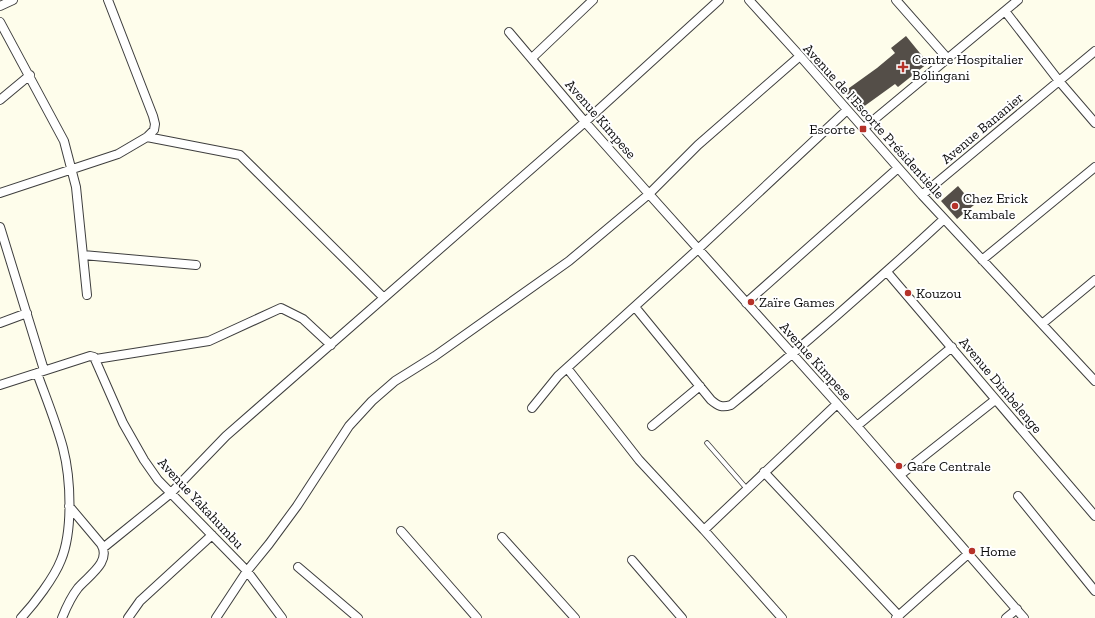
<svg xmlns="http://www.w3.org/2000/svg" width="1095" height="618" viewBox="0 0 1095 618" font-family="'Zilla Slab',serif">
<rect width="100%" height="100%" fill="#fefdeb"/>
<path fill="#544e48" d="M906 36 928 63 898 87 895 84 859 110 845 91 877 68 895 53 891 48Z
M958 186 974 205 957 219 941 201Z"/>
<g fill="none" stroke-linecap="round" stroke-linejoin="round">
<defs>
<path id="service" d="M707 443 747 489"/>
<path id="minor" d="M749 0 800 56 922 195 1095 381
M896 0 948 59
M0 6 13 0
M1005 11 1059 81 1095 123
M0 22 64 141 76 187 87 295
M509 32 585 122 649 194 857 426 1024 618
M532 58 593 0
M0 100 30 75
M864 128 1018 0
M147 137 240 155 384 298
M0 193 118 154 147 137 154 130 155 124 153 116 108 0
M922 195 1095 51
M0 227 44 370
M83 255 196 265
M982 260 1095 167
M887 272 1095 516
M746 303 898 168
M635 307 711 400C718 406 722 408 731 405 804 345 875 283 944 219
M0 323 27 313
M1042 324 1095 280
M96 359 209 341 281 308 303 319 331 345
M567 368 639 460 704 530 782 618
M0 385 90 356 94 357 123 423 144 460 158 480 247 571 282 618
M532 408 558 376 697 250 847 110
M652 426 700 386
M857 426 952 347
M764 472 899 616
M900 475 995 400
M1018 496 1095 591
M704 530 837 404
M401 531 477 618
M502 537 575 618
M103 548 171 493 226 436 585 122 719 0
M632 560 682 618
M298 567 358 618
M21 618C34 604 54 578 61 560 73 531 71 479 63 448 56 422 46 398 37 373
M62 618C66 608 71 597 78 588 88 576 112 562 101 544L69 506
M128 618 140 601 212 535
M216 618 247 571 269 544 297 506 349 426 372 401 395 381 435 356 569 261 649 194 698 145 800 56
M896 618 968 554
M1006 618 1017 609"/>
</defs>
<use href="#service" stroke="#3e3e3e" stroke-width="5.5"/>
<use href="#minor" stroke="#3e3e3e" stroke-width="10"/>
<use href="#service" stroke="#fff" stroke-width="4"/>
<use href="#minor" stroke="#fff" stroke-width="8"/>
</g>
<g fill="#b53229" stroke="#fff" stroke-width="1.5">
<path d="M901 61h4v4h4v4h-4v4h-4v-4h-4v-4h4z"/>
<rect x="859" y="125" width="8" height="8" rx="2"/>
<circle cx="955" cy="206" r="4"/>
<circle cx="908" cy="293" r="4"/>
<circle cx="751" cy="302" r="4"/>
<circle cx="899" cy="466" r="4"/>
<circle cx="972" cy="551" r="4"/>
</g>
<g text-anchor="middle" stroke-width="4" stroke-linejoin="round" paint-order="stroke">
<g font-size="14" fill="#0b0b0b" stroke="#fff" text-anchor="start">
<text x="912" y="64">Centre Hospitalier<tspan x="912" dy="16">Bolingani</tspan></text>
<text x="855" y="134" text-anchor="end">Escorte</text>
<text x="963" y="203">Chez Erick<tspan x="963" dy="16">Kambale</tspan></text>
<text x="916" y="298">Kouzou</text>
<text x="759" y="307">Zaïre Games</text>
<text x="907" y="471">Gare Centrale</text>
<text x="980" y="556">Home</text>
</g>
<g font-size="14" fill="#0b0b0b" stroke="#fff">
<text transform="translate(601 119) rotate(49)" y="5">Avenue Kimpese</text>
<text transform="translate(874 121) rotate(48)" y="5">Avenue de l'Escorte Présidentielle</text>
<text transform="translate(982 128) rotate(-40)" y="5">Avenue Bananier</text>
<text transform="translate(816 361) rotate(48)" y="5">Avenue Kimpese</text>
<text transform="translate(1001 385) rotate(50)" y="5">Avenue Dimbelenge</text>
<text transform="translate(201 503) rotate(47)" y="5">Avenue Yakahumbu</text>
</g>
</g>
</svg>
